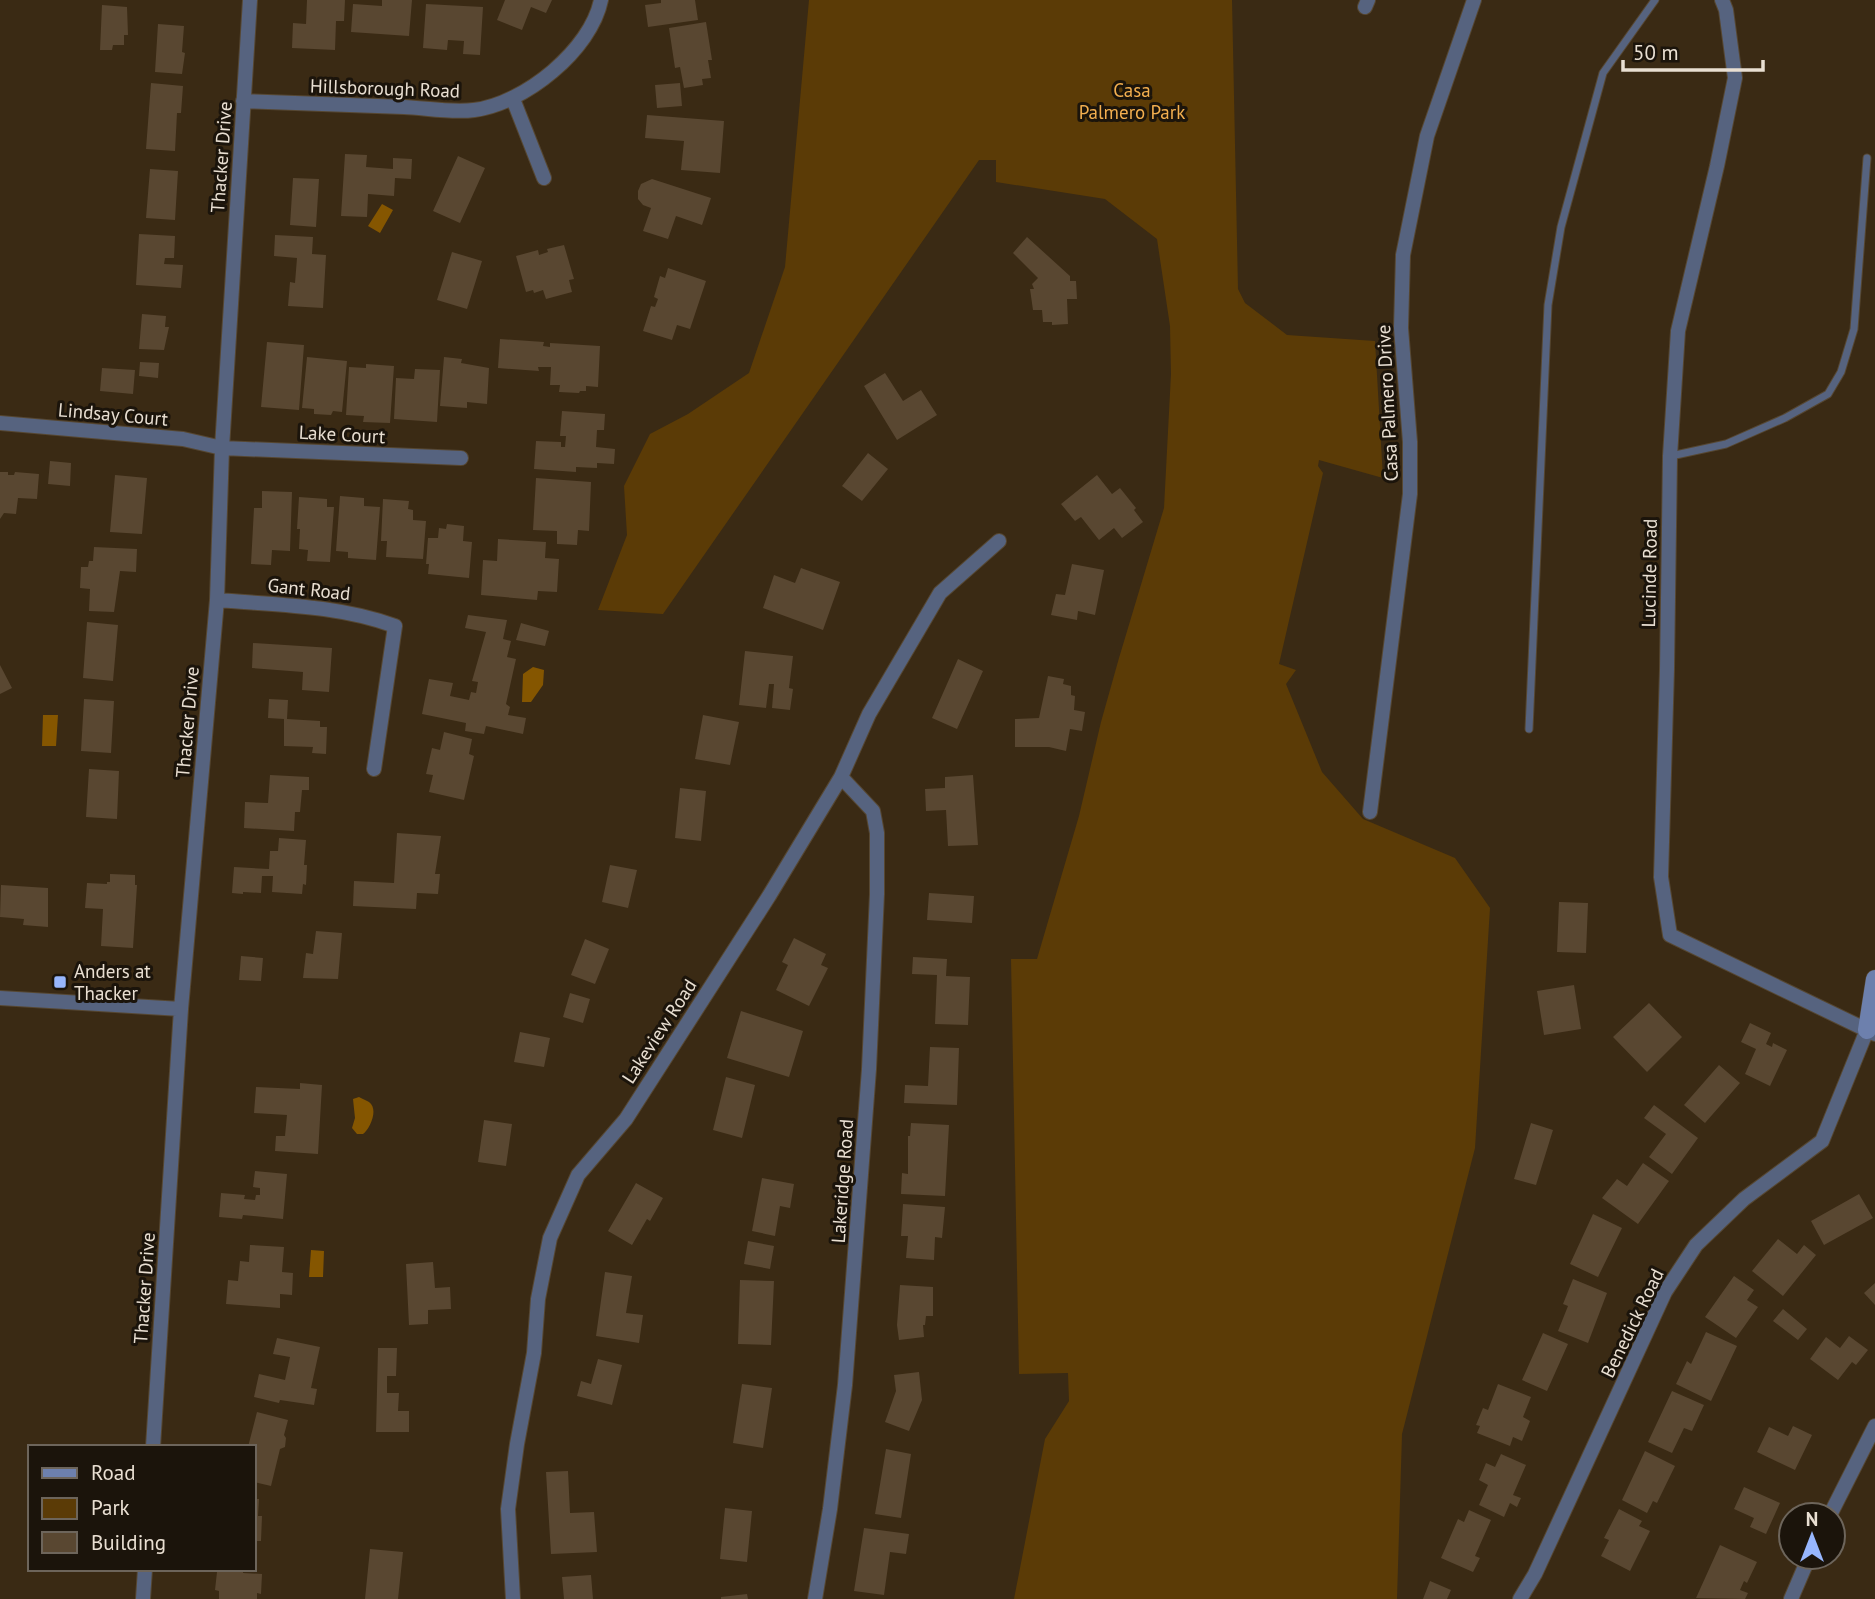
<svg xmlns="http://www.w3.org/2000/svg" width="1875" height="1599" viewBox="0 0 1875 1599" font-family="'PT Sans',sans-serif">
<rect width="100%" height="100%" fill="#3a2a14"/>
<path fill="#5b3b06" d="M809 0H1232L1238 289 1245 303 1287 335 1375 341 1383 478 1319 460 1318 466 1323 473 1279 664 1296 670 1286 684 1322 772 1363 819 1455 858 1490 908 1475 1148 1402 1434 1397 1599H1014L1045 1439 1069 1401 1068 1373 1019 1374 1011 959H1037L1079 816 1101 722 1119 658 1164 508 1171 374 1170 326 1157 239 1105 199 996 182V160H979L663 614 598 610 627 535 624 486 650 434 688 414 749 373 785 267Z"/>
<path fill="#855600" d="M382 204 393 210 380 233 368 226Z
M533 667 544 670 543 685 531 702H522L523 674Z
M43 715H58L56 746H42Z
M359 1097C362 1099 366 1100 369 1102 379 1109 370 1129 363 1134H357L352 1128 355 1118 353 1099Z
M311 1250 324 1251 323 1277H309Z"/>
<path fill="#594731" d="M307 0H345L344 21H336L335 50 292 48 293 23 306 24Z
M382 0H412L409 36 351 32 353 4 382 6Z
M505 0H552L546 13 531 7 522 30 497 20Z
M661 0H695L698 20 648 27 645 5 661 3Z
M426 4 483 7 480 55 463 54 464 41 448 40 447 50 423 48Z
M102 5 127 7 128 35H124V45H113L112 50H100Z
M706 22 712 60H708L711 78 702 79 703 85 684 88 680 67 675 68 669 28Z
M158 24 184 26 182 52 185 53 182 74 155 72Z
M151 83 183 86 181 113H177L175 151 146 149Z
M680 83 682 106 657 108 655 85Z
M647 115 724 121 720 173 681 170 684 141 645 138Z
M345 154 367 155 366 167 393 169V158L412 159 411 179 395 178 394 196 368 194 367 217 341 216Z
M458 156 485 168 460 223 433 211Z
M150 169 178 171 175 220 146 218Z
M293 178 319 179 316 227 290 225Z
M652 179 711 198 702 225 676 216 668 239 643 231 651 208 643 205 638 199V191L641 184Z
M139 234 175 236 174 258H165L164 264 183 265 181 288 136 285Z
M275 235 313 237 312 254 326 255 323 308 288 306 290 282 295 283 297 258 274 256Z
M1027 237 1070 276V281H1076L1077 299H1067L1068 324 1052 325V322H1043L1042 310H1033L1030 289H1034L1032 284 1038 278 1013 253Z
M564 245 574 279 569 280 572 292 546 299 543 290 534 293 533 290 526 292 516 256 538 250 539 255 548 252 547 249Z
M452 252 482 261 467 309 437 300Z
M668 268 706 281 690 329 677 325 672 340 643 331 651 306 655 307 658 299 654 297 660 276 665 278Z
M142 314 166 316 165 327H169L164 350 139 349Z
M500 339 544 342 543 346 550 347V343L600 346 598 387 586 386V391H580L579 393 559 392 560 385H550L551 367H538L539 371 498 368Z
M267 342 304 345 299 410 261 407Z
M307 357 347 361 342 412 333 411 331 415 314 414V409L302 408Z
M444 357 462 359 461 363 489 368 487 404 467 402V408L440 406Z
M140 362 159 363 158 378 139 376Z
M366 364 394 366 390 423 363 422 364 416 346 415 349 367 366 368Z
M102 368 135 370 133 394 100 391Z
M415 369 440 370 437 422 394 419 396 378 414 379Z
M885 373 903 401 921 390 937 415 897 440 864 386Z
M562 411 605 414 604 430H597L596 447 615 449 614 464 597 463V468L576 467V472L534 469 536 441 561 442V447H565L566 436H560Z
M868 453 888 469 862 501 842 486Z
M50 461 71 463 70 486 48 484Z
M0 472H8V475H14L15 472 39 474 37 499 18 498 16 514 4 513 0 519Z
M115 475 147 478 142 534 110 532Z
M1097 475 1112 494 1120 488 1136 508 1134 510 1143 522 1122 538 1114 528 1099 540 1081 517 1075 521 1061 504Z
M536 478 591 482 589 531 578 530 577 545 557 544V531L533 530Z
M262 491 292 492 290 551 272 550 271 565 251 564 254 508H262Z
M340 496 364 498V506L380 507 376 560 348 558V552L336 551Z
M299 497 327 499V507H334L330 562 307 561 308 550 299 549 300 529H297Z
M383 499 409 501 408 509 413 510V520L426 521 423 559 386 557 387 541H381Z
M447 524 464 526 463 541 472 542 469 578 428 574 429 564H426L428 538H438L439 528 446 529Z
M498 539 546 542 545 558 559 559 557 592 538 591 537 600 481 595 483 560 497 561Z
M94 547 137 549 136 572 120 571 114 612 89 611 90 589 80 588 81 567H88L89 561H93Z
M1072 564 1104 570 1095 615 1078 611 1077 620 1051 615 1056 594 1065 595Z
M801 568 840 582 823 630 763 608 774 575 795 583Z
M468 615 507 620 503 639 511 641 507 657 516 659 506 704 510 707 508 715 526 718 523 734 486 726 484 734 465 731 466 723 422 714 429 679 453 683 450 696 469 700 471 692 476 693 478 682 472 681 486 632 465 628Z
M87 622 118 625 113 681 83 678Z
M521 623 549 631 545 646 516 640Z
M253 643 332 648 329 692 302 690 303 672 252 668Z
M745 651 793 656 789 688 793 689 790 710 772 708 774 684H769L766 708 739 705Z
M958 659 983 671 957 729 932 718Z
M0 665 12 688 0 694Z
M1048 676 1064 679 1063 684 1071 686V695L1075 696 1074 710 1085 712 1082 731 1070 729 1066 751 1049 747H1015V719L1039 718Z
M84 699 114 701 111 753 81 751Z
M269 699 288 700 287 719 320 721V727H327L326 754 312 753 313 747 284 746V719L268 718Z
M703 715 739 722 730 765 695 759Z
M444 732 472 739 469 754 474 756 464 800 429 792 433 775 426 774 432 748 440 750Z
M89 769 119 771 117 819 86 817Z
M270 775 309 777V790H302L300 812H295L294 831 244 828 245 802 268 803Z
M973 775 978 845 948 846 946 810 926 811 925 789 945 788V777Z
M680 788 706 791 701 841 675 838Z
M397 833 441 836 435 874H440L438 894 417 893 416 909 353 906 354 881 394 883Z
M279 838 306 840 304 865H307L306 885 303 884 302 894 272 892 273 876H262L261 893 243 892V894L232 893 234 867 269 869 270 851H278Z
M610 865 637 870 628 908 602 902Z
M110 874 135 875V885H137L133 948 101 946 103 909 85 908 87 883 107 884V882H110Z
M1 885 48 888V927L23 925 24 919 0 917Z
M929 893 974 896 972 923 927 920Z
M1559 902 1588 903 1586 953 1557 952Z
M316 931 342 933 338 979 303 978 306 953 313 954Z
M794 938 826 954 821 965 828 968 809 1006 776 990 788 965 782 962Z
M585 939 609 949 595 984 571 975Z
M241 956 263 958 261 981 239 980Z
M913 957 947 959 946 976 970 977 968 1025 935 1024 937 975 912 974Z
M1574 985 1581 1029 1544 1035 1537 991Z
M570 993 590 999 583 1023 563 1017Z
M1649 1003 1682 1037 1647 1072 1613 1037Z
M741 1011 803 1031 789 1077 727 1058Z
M1750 1023 1771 1033 1766 1044 1772 1047 1773 1043 1787 1050 1770 1086 1745 1074 1756 1049 1741 1042Z
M520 1032 550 1038 544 1067 514 1062Z
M930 1047 959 1048 957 1105 904 1103 905 1085 928 1086Z
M1719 1065 1740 1083 1705 1123 1684 1105Z
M726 1077 755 1085 742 1138 713 1130Z
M300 1083 322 1085 318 1154 275 1151 276 1136H285L287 1115 254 1113 256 1087 300 1089Z
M1654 1105 1698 1138 1672 1174 1649 1157 1666 1134 1644 1118Z
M484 1120 512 1124 506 1166 478 1162Z
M911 1123 949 1125 945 1196 901 1194 902 1173 908 1174V1136H910Z
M1531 1123 1553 1130 1536 1185 1514 1179Z
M1643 1163 1669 1181 1638 1224 1602 1198 1617 1179 1627 1186Z
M255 1171 287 1174 283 1219 243 1215 242 1219 219 1217 221 1193 245 1195 244 1199 255 1200 256 1195H260V1188L253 1187Z
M762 1178 794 1184 790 1208 780 1206 775 1236 752 1231Z
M636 1183 663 1198 650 1221 647 1219 632 1245 608 1231Z
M1859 1194 1873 1218 1824 1245 1811 1221Z
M903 1204 945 1207 942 1238 935 1237 934 1260 906 1258 908 1236H901Z
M1593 1214 1622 1228 1598 1277 1570 1264Z
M1778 1239 1797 1254 1804 1245 1816 1255 1783 1296 1752 1271Z
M748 1241 774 1246 770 1269 744 1264Z
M250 1245 284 1247 282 1272 293 1273 292 1295 280 1294V1308L226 1304 228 1280 238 1281 240 1261 249 1262Z
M433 1262 435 1288 450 1287 451 1309 428 1310V1324L409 1325 406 1264Z
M605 1272 632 1276 626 1313 643 1315 639 1343 596 1336Z
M1734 1276 1754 1290 1747 1300 1758 1307 1736 1338 1705 1317Z
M1573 1279 1607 1293 1588 1343 1558 1331 1568 1306 1563 1304Z
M740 1280 774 1281 771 1345 738 1344Z
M1875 1283V1305L1864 1293Z
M900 1285 933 1287V1316H926L925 1325H923L924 1337 899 1340 897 1325Z
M1783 1309 1807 1329 1798 1340 1773 1321Z
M1706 1332 1737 1346 1711 1401 1676 1384 1687 1361 1691 1364Z
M1543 1333 1568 1344 1547 1391 1522 1380Z
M1849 1336 1868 1350 1856 1365 1852 1362 1838 1380 1810 1359 1826 1337 1840 1348Z
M277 1338 320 1347 311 1388 317 1389 314 1405 280 1400 279 1403 254 1397 259 1374 285 1380 290 1357 273 1354Z
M378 1348H397L396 1376H387V1393H399L398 1411H409V1432H376Z
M598 1359 622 1365 612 1405 577 1396 581 1381 591 1384Z
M919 1372 922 1400 909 1431 885 1422 896 1391 894 1375Z
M742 1384 772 1388 763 1448 733 1443Z
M1498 1384 1531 1397 1523 1417 1530 1421 1522 1441 1513 1437 1510 1446 1477 1433 1480 1426 1476 1425 1483 1408 1488 1410Z
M1672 1391 1704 1405 1692 1431 1684 1428 1672 1453 1648 1442Z
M257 1412 288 1420 284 1435 286 1438 285 1447 280 1449 271 1486 254 1482V1447H248Z
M1793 1426 1812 1435 1795 1470 1757 1452 1769 1427 1788 1436Z
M886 1449 911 1454 901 1518 875 1514Z
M1645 1451 1675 1466 1657 1503 1653 1501 1647 1513 1622 1500Z
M1501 1454 1526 1465 1513 1495 1521 1498 1517 1507 1510 1503 1504 1517 1479 1505 1488 1485 1479 1480 1486 1463 1495 1467Z
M568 1471 570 1513 594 1512 597 1552 551 1554 546 1472Z
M1744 1487 1780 1503 1766 1534 1750 1527 1754 1518 1734 1509Z
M254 1499H259L258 1516H262L261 1541H254Z
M725 1508 752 1511 747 1562 720 1559Z
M1619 1509 1642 1521 1639 1526 1650 1531 1630 1571 1601 1556 1609 1540 1604 1538Z
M1469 1510 1491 1520 1475 1556 1480 1558 1473 1572 1441 1558 1458 1519 1464 1522Z
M864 1528 909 1534 906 1554 890 1552 884 1595 854 1591Z
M1720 1545 1757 1562 1747 1583 1744 1581 1740 1590 1748 1593 1745 1599 1696 1598Z
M370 1549 403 1552 398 1599H365Z
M225 1569 243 1570V1573L262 1574 261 1594 257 1593V1599H219V1591L215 1590 217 1572H225Z
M591 1575 593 1599H564L562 1577Z
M1430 1581 1451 1590 1447 1599H1423Z
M747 1594 748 1599H721V1597Z"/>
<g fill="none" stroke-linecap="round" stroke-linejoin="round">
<defs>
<path id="lane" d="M1671 456 1726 444 1785 418 1828 394 1841 372 1854 329 1867 158
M1529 729 1548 305 1561 227 1603 73 1655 0"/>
<path id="street" d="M1722 0 1726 10 1735 78 1717 166 1678 331 1670 456 1667 669 1661 877 1670 935 1875 1034
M1365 7 1368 0
M513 99 544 178
M243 101C297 103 351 105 404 107 426 108 452 113 474 110 524 104 591 50 601 0
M0 423 183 439 222 448 461 458
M217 600C277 605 338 605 395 626L374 769
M1370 812 1410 494V442L1401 328 1403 255 1427 136 1474 0
M0 998 181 1009
M153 1447 181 1009 217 600 222 448 250 0
M1830 1515 1875 1426
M143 1599 145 1569
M513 1599 508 1509 517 1444 534 1353 538 1299 550 1238 578 1175 626 1119 769 896 841 777 869 714 940 593 999 541
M815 1599 830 1509 845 1385 869 1069 877 894V833L873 811 841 777
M1520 1599 1535 1574 1665 1292 1696 1245 1744 1199 1822 1141 1867 1030
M1791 1599 1809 1557"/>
<path id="secondary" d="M1867 1030 1875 979"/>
</defs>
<use href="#lane" stroke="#564732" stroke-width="9"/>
<use href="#street" stroke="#564732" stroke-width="16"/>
<use href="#secondary" stroke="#564732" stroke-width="19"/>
<use href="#lane" stroke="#56637f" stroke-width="7"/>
<use href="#street" stroke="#56637f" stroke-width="14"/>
<use href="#secondary" stroke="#6d80ad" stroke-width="18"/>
</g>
<rect fill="#97b6fd" stroke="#1b140b" stroke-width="2.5" x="53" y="975" width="14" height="14" rx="3.5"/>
<g text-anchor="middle" stroke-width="6" stroke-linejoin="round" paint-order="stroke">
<g font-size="19" fill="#e9dfd2" stroke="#1b140b">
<text transform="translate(385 88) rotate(2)" y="7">Hillsborough Road</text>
<text transform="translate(221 157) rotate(-86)" y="7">Thacker Drive</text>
<text transform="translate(1387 403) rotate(-93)" y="7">Casa Palmero Drive</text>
<text transform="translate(113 414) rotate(5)" y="7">Lindsay Court</text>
<text transform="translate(342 434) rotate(3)" y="7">Lake Court</text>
<text transform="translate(1649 573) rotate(-89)" y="7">Lucinde Road</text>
<text transform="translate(309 589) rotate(6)" y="7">Gant Road</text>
<text transform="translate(187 722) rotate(-85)" y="7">Thacker Drive</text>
<text transform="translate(659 1031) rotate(-57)" y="7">Lakeview Road</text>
<text transform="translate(842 1181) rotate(-86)" y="7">Lakeridge Road</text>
<text transform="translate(144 1288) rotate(-86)" y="7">Thacker Drive</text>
<text transform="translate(1632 1323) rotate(-64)" y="7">Benedick Road</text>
</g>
<g font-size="19" fill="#f3af4f" stroke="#1b140b">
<text x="1132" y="97">Casa<tspan x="1132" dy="22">Palmero Park</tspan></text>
</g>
<g font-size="19" fill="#e9dfd2" stroke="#1b140b" text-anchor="start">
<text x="74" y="978">Anders at<tspan x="74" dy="22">Thacker</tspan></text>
</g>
</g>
<rect x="28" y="1445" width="228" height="126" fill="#1b140b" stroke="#6d655b" stroke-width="2"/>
<rect x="42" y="1468" width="35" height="10" fill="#6d80ad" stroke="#6d655b" stroke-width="2"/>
<text x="91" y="1480" font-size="21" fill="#e9dfd2">Road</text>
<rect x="42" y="1498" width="35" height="21" fill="#5b3b06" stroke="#6d655b" stroke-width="2"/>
<text x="91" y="1515" font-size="21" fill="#e9dfd2">Park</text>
<rect x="42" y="1532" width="35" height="21" fill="#594731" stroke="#6d655b" stroke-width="2"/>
<text x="91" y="1550" font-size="21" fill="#e9dfd2">Building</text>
<g transform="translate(1812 1536)"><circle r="33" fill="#1b140b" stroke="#6d655b" stroke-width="2"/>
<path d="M0-5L12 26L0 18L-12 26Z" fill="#97b6fd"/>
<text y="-10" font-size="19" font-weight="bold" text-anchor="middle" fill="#e9dfd2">N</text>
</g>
<path d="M1623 60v10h140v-10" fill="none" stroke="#e9dfd2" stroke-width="3.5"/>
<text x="1633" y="60" font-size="21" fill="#e9dfd2" stroke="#1b140b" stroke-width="5" paint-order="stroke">50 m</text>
</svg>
